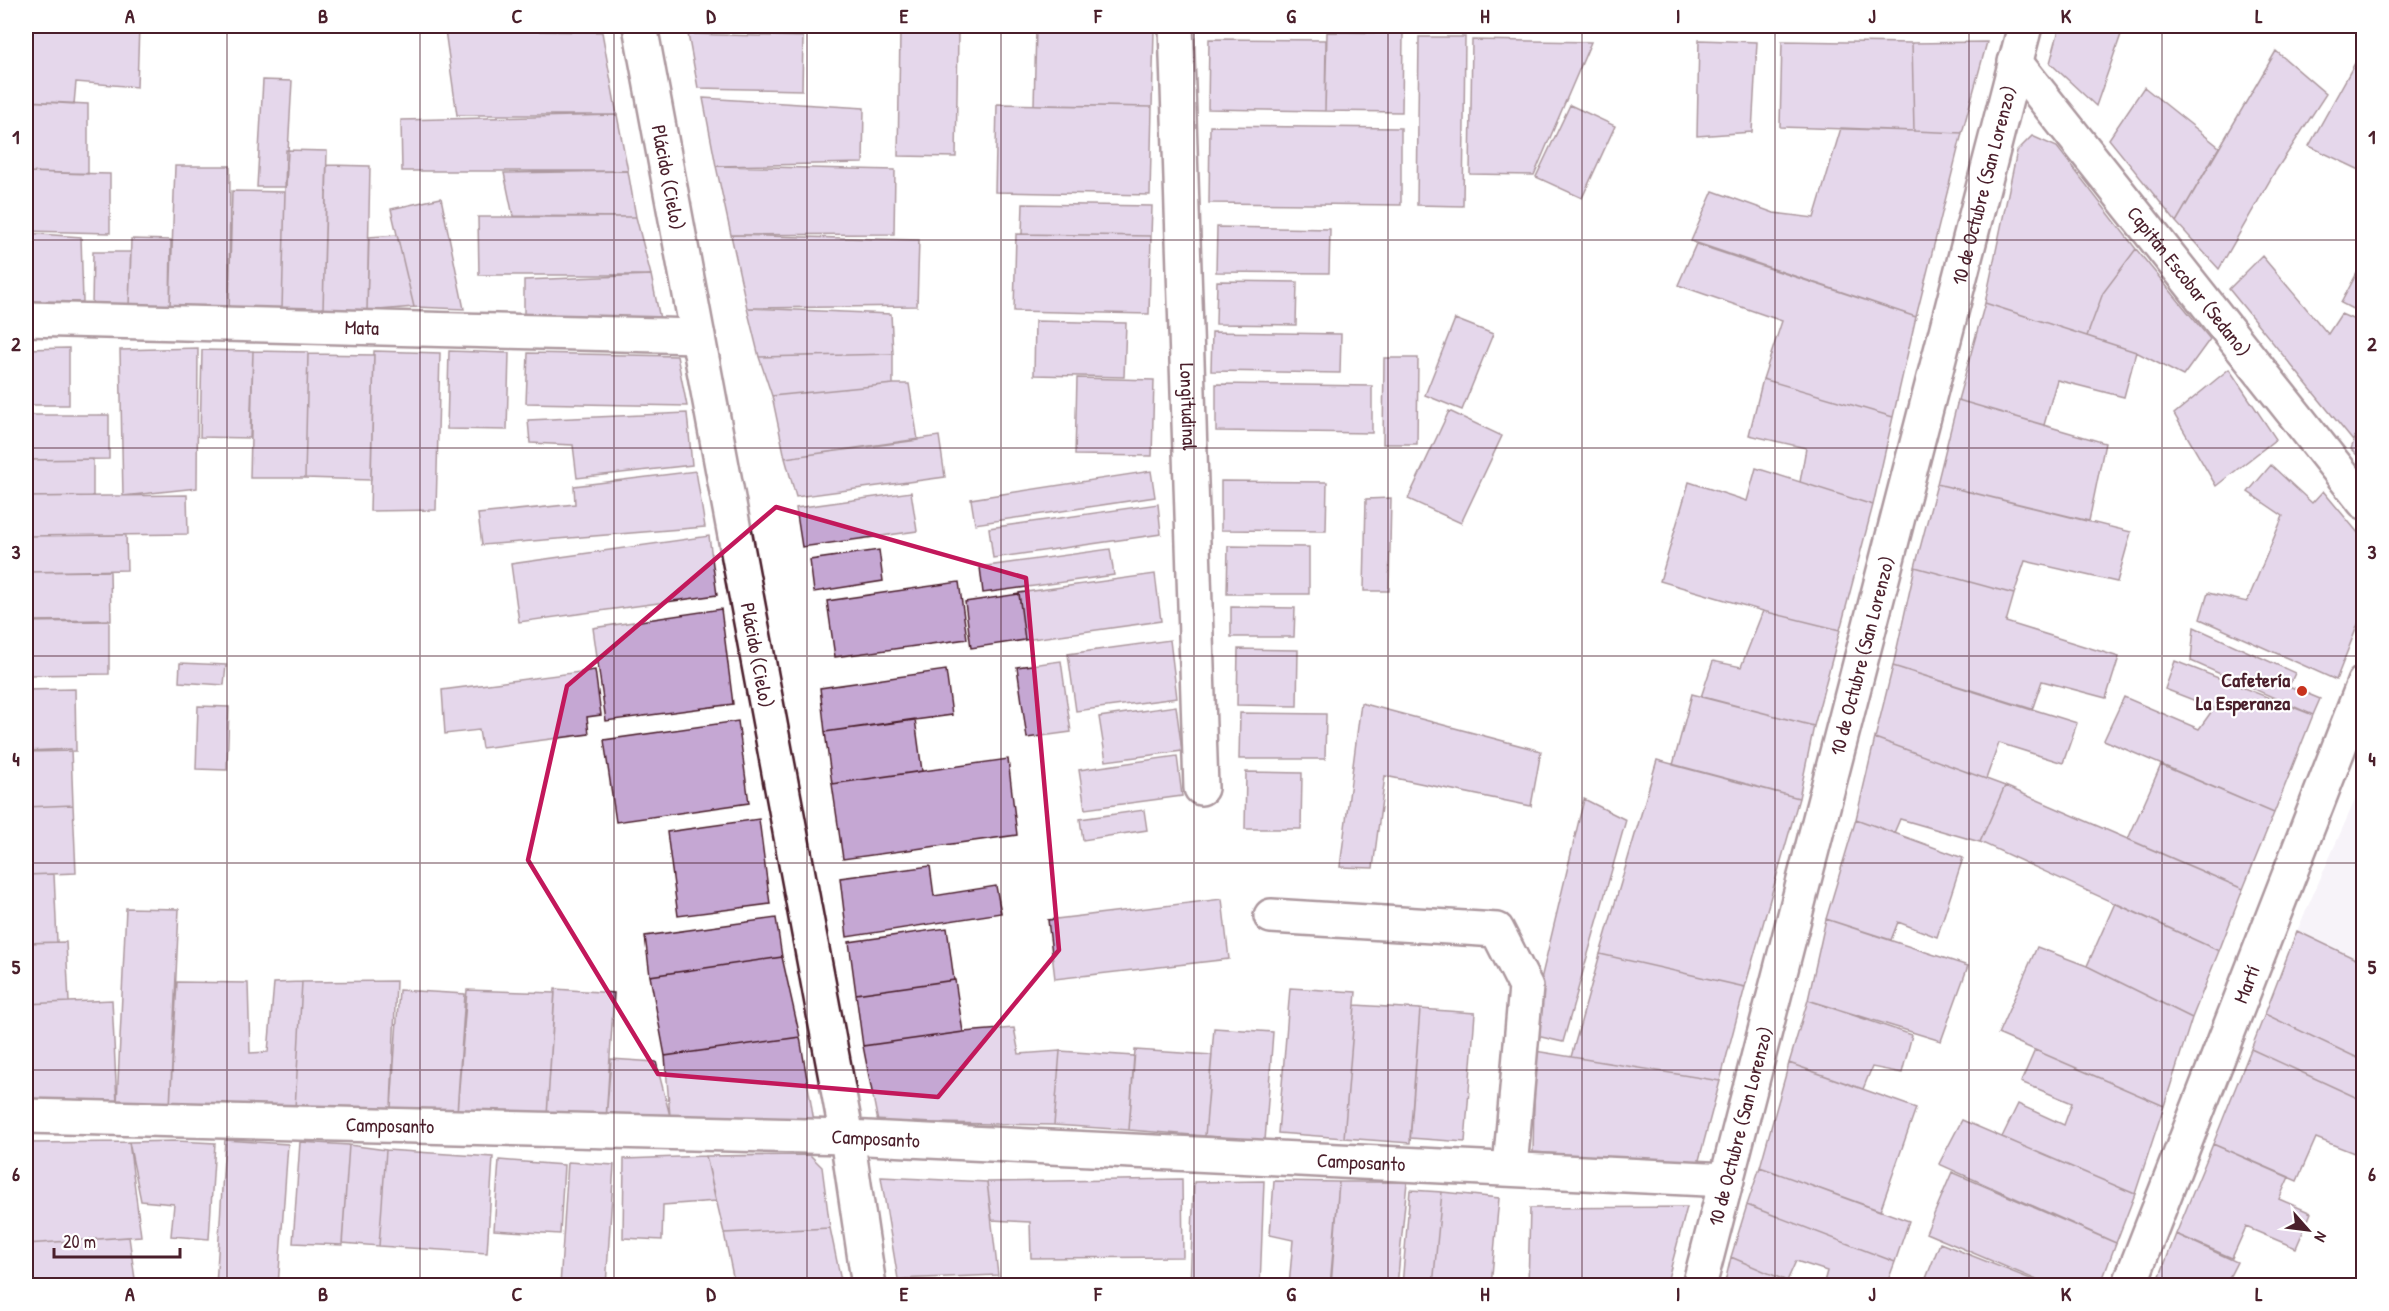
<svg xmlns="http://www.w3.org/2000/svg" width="2389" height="1311" viewBox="0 0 2389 1311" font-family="'Patrick Hand',sans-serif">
<rect width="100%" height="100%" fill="#fff"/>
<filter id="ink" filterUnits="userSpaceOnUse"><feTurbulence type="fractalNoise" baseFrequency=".0167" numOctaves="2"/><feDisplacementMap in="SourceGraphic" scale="12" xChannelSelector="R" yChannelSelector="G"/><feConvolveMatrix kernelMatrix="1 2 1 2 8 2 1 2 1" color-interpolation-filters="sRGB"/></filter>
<g filter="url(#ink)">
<path fill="#eee5f2" d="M2363 782V963L2297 931Z"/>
<path fill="#c5a7d3" stroke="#4a1f2b" stroke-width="1.5" d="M26 26H139L137 87 76 82 74 104 26 101Z
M2060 26H2124L2096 106 2050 63Z
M445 30 602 32 617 115H457Z
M1036 30 1154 31 1152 107 1034 105Z
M1327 32 1403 33 1402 112 1325 111Z
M900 33 958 34 956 157 898 156Z
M688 34 803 37 802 90 698 88Z
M1419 37H1465L1463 206 1417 205Z
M1209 39 1326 40 1325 111 1208 109Z
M1472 40 1591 42 1534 175 1470 174Z
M1699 40 1757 42 1752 132 1697 136Z
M1782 41 1912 43 1914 131 1780 127Z
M1987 42 1962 133 1914 131 1912 43Z
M2364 47V172L2309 146Z
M2276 51 2326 94 2273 175 2219 269 2176 222Z
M263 80 292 81 286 187H257Z
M2144 87 2219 147 2176 222 2109 139Z
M703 98 864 108 863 163 716 166Z
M26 101 88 104V174L26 172Z
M997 104 1152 107 1150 195 995 192Z
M1570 105 1615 126 1582 198 1536 177Z
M617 115 628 171H402L401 120Z
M1210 126 1401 128V205L1209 203Z
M1841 128 1962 133 1916 317 1691 241 1713 191 1774 213 1814 218Z
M2032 136 2057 147 2136 249 2103 293 2087 336 1985 303 2017 151Z
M286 150 327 151 323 310 282 309Z
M327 165 370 166 367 311 323 310Z
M175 166H230L229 309 170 307Z
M716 166 895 170 894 234 731 235Z
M628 171 636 217 513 216 504 173Z
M26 172 110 174V233L26 231Z
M232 191 285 192 282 309H229Z
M441 198 464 309 414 307 391 209Z
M1023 204 1152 206 1151 236 1022 234Z
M478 217H636L651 275H479Z
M1217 227 1330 229 1329 273 1216 272Z
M26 233 81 237 83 302 26 301Z
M1016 234 1151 236 1149 314 1014 311Z
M397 235 414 307 367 311 369 237Z
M731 235 919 240 917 306 747 308Z
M131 239 171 240 170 307 129 306Z
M1696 244 1916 317 1893 417 1763 379 1782 321 1678 285Z
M2136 249 2210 339 2183 376 2136 352 2087 336 2103 293Z
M93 252H131L129 306H92Z
M2262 256 2328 334 2341 314 2364 324V415L2353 441 2229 289Z
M2357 273 2364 277V315L2341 303Z
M651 275 660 319 524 321V280Z
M1217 281 1297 282 1296 325 1216 324Z
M1985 303 2136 352 2124 397 2057 380 2044 425 1958 400Z
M747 308 891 314 893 354 759 357Z
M1455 319 1493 334 1462 410 1425 395Z
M1035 321 1126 323 1124 377 1034 375Z
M1212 332 1341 334 1340 373 1211 371Z
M69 348V405H26V349Z
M198 348 197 488 123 496 120 350Z
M202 350 253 351 250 438 200 437Z
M253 351 308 352 305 478H250Z
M374 351 440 353 436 510 370 511Z
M449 351 509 353 507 430 447 429Z
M528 353 677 356 687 406 526 403Z
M308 354 374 355 371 480 305 478Z
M893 354V384L772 396 759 357Z
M1384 358H1418L1417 444H1383Z
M2229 369 2276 439 2216 486 2174 414Z
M1077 378 1154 380 1152 456 1075 455Z
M1763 379 1893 417 1873 505 1800 482 1806 448 1749 435Z
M893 384H909L918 440 785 458 772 396Z
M1216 384 1372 386V433L1216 431Z
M1958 400 2105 443 2089 521 1937 484Z
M1449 411 1502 436 1461 523 1408 499Z
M687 413 692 465 577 478 573 445 530 443 528 420Z
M26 415H109V459L26 460Z
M2364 415V462L2351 449Z
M939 436 945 477 796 497 785 458Z
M93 459V496L26 497V460Z
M2271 465 2312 503 2323 491 2364 540V609L2336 680 2200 619 2208 593 2247 602 2283 516 2248 492Z
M1756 468 1873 505 1840 630 1763 611 1660 581 1689 482 1747 501Z
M696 471 705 527 482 545 478 514 575 504 574 486Z
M1151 471 1155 497 975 524 971 499Z
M1221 481 1327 482 1326 531 1221 530Z
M1937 484 2131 532 2117 582 2025 561 2014 594 1915 567Z
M911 492 917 531 802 547 796 508Z
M187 495 188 534 26 536V497Z
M1391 498 1389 591H1364L1366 499Z
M1158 504 1161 534 993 558 989 528Z
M126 535 127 570 26 572V536Z
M709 536 717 595 519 622 511 564Z
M1228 546 1309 547V594H1227Z
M1110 549 1114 575 983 593 980 567Z
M879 550 883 581 814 592 810 560Z
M1915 567 2014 594 2006 622 2119 657 2106 698 2042 681 2032 710 1893 666Z
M110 571 111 621 26 622V572Z
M1155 574 1161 621 1025 640 1019 593Z
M959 582 967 639 835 657 827 601Z
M1019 594 1025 640 971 648 965 602Z
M1231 607 1295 608 1294 637H1231Z
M721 609 733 704 606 721 593 628Z
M1763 611 1840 630 1814 726 1701 697 1713 661 1741 667Z
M109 620V674L26 675V621Z
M2194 627 2295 673 2289 686 2320 699 2313 715 2191 661Z
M1170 640 1177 698 1076 711 1068 654Z
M1238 649 1298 650 1297 706 1237 705Z
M1061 661 1071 732 1027 738 1017 667Z
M2175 661 2313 715 2274 813 2104 740 2124 697 2199 729 2214 708 2165 689Z
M180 663 226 665 224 685 179 682Z
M1893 666 2077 723 2063 763 1999 743 1986 779 1875 738Z
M595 670 601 715 587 717 589 734 482 748 479 730 445 734 442 690Z
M946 670 952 715 825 732 820 688Z
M75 689 76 751 26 752V690Z
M1692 694 1814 726 1799 798 1673 765Z
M1361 703 1541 751 1531 806 1385 776 1373 868 1340 867Z
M198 706 229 707 227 770 196 769Z
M1176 706 1182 751 1106 761 1099 717Z
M1240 713 1326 714 1325 759H1239Z
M915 719 922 771 832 784 825 732Z
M738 721 749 803 616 822 604 740Z
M1875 738 2005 786 1980 842 1900 819 1894 833 1856 819Z
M71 749 73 805 26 807V751Z
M1177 756 1182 796 1085 809 1079 770Z
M1008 759 1017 835 843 859 832 784Z
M1657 760 1799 798 1745 987 1600 954Z
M2161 765 2274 813 2243 889 2128 839Z
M1246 772 1302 773 1301 829H1245Z
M2005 786 2243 889 2219 951 1980 842Z
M1584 799 1626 820 1563 1042 1528 1034Z
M73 805 76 873 26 875V807Z
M1144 810 1147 830 1083 840 1080 819Z
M759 819 770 904 678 916 667 832Z
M1856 819 1963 858 1937 937 1898 922 1891 940 1826 919Z
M930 866 934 896 996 886 1001 913 847 937 840 878Z
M54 874 57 942 26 943V875Z
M1222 899 1229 959 1055 979 1048 920Z
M2115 903 2219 951 2192 1018 2087 966Z
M126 908 179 909 170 1107 117 1104Z
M776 918 782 957 650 976 645 936Z
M1826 919 1968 966 1941 1041 1808 1000Z
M947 928 954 980 856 994 849 942Z
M2297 931 2364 963V1061L2265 1014Z
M66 942 69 1002 26 1004V943Z
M2037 947 2087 966 2192 1018 2164 1106 1998 1034Z
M1600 954 1745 987 1720 1081 1571 1057Z
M782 957 800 1037 665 1056 650 976Z
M955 980 963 1032 863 1046 856 994Z
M396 981 391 1108 295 1109 302 982Z
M177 982 248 983 250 1053 268 1052 274 983 302 982 295 1109 170 1107Z
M1290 988 1356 992 1344 1138 1278 1133Z
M555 989 614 993 606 1120 547 1116Z
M399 990 465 994 457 1113 391 1108Z
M467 990 555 993 547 1116 457 1113Z
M112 1000 117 1104 26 1100V1004Z
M1808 1000 1912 1035 1902 1073 1872 1067 1863 1089 1789 1063Z
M1355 1005 1420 1009 1410 1143 1344 1138Z
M1420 1009 1475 1013 1465 1142 1410 1138Z
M2265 1014 2364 1061V1101L2251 1049Z
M1014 1028 1019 1054 1060 1051 1054 1125 878 1122 863 1046 963 1032Z
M1214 1028 1273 1032 1265 1141 1205 1136Z
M800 1037 814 1122 670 1116 665 1056Z
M2251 1049 2364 1101V1157L2316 1138 2297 1181 2213 1144Z
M1135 1050 1212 1055 1205 1136 1129 1130Z
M2035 1050 2164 1106 2135 1194 2002 1137 2018 1104 2064 1125 2072 1103 2021 1082Z
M1060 1051 1134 1056 1129 1130 1054 1125Z
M1535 1051 1720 1081 1698 1164 1533 1152Z
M611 1059 656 1062 670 1116 606 1120Z
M1789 1063 1916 1108 1880 1211 1760 1167Z
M1962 1120 2135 1194 2116 1243 1939 1164Z
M225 1140 288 1144 278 1286H216Z
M177 1141 215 1143 209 1239 171 1236 174 1204 141 1201 129 1142Z
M129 1142 141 1236 26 1244V1143Z
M300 1142 349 1145 342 1245 293 1243Z
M2213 1144 2289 1177 2279 1199 2311 1213 2296 1248 2246 1227 2232 1258 2176 1234Z
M349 1145 386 1150 379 1246 342 1243Z
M386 1150 493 1157 487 1253 379 1246Z
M810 1155 822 1167 830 1228 724 1233 706 1156Z
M706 1156 716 1201 663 1205 662 1240 623 1238 624 1159Z
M499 1160 564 1165 560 1234 494 1230Z
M568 1162 614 1165 606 1286H560Z
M1760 1167 1909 1221 1895 1262 1747 1205Z
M1952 1172 2116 1243 2100 1286H2051L1926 1233Z
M881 1177 987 1182 998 1275 898 1279Z
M1182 1179 1183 1257 1031 1258 1030 1222 992 1220 987 1182Z
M1264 1181 1260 1286H1190L1194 1182Z
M1274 1181 1339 1182 1331 1286H1289L1293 1240 1270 1235Z
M1339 1182H1407L1397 1286H1330Z
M1410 1190 1442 1192 1433 1286H1402Z
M1442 1192 1499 1198 1491 1286H1433Z
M1747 1205 1895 1262 1886 1286H1823L1827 1271 1796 1261 1787 1281 1731 1257Z
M1687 1207 1666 1286H1528L1530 1208Z
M830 1228 842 1286H735L724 1233Z
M2176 1234 2237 1262 2229 1278 2245 1286H2169L2158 1281Z
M129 1237 136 1286H26V1244Z
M1940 1243 2048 1286H1923Z
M1731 1257 1787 1281 1797 1286H1724Z
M497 1279 527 1280V1286H496Z
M986 1280 987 1286H952Z"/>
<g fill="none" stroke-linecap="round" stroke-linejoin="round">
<defs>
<g id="minor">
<path id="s1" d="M640 26 847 1137 869 1286"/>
<path id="s2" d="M1176 26 1201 788"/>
<path id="s3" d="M2015 62 2364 502"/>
<path id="s4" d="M26 319 698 336"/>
<path d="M1271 916 1497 930 1526 987 1510 1168"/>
<path id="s5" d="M26 1116 847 1137 1727 1180"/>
<path id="s6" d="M1699 1286 2025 26"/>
<path id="s7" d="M2129 1286 2364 683"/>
</g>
</defs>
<use href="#minor" stroke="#4a1f2b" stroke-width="38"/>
<use href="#minor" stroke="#fff" stroke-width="33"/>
</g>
</g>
<path d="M0 0H2389V1311H0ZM776 507 1026 578 1059 950 938 1097 658 1074 528 860 567 686Z" fill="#fff" fill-opacity=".55" fill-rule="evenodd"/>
<path fill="none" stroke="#c2185b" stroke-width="4.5" stroke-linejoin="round" d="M776 507 1026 578 1059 950 938 1097 658 1074 528 860 567 686Z"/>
<path fill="none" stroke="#4a1f2b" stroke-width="1.5" stroke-opacity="0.55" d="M227 26V1286M420 26V1286M614 26V1286M807 26V1286M1001 26V1286M1194 26V1286M1388 26V1286M1582 26V1286M1775 26V1286M1969 26V1286M2162 26V1286M26 240H2364M26 448H2364M26 656H2364M26 863H2364M26 1070H2364"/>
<circle fill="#c8321e" stroke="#fff" stroke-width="2" cx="2302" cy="691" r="6"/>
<g text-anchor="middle" stroke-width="4.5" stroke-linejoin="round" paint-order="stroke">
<g font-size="20" fill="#4a1f2b" stroke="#fff">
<text dy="7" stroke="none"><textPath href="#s1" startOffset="154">Plácido (Cielo)</textPath></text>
<text dy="7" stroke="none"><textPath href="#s6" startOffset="1137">10 de Octubre (San Lorenzo)</textPath></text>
<text dy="7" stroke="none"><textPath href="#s3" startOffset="280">Capitán Escobar (Sedano)</textPath></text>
<text dy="7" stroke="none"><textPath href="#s4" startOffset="336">Mata</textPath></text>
<text dy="7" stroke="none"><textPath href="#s2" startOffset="381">Longitudinal</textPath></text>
<text dy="7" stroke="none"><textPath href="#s1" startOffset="640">Plácido (Cielo)</textPath></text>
<text dy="7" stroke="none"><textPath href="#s6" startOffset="651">10 de Octubre (San Lorenzo)</textPath></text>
<text dy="7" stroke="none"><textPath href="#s7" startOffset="324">Martí</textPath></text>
<text dy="7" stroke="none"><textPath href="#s5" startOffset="364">Camposanto</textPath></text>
<text dy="7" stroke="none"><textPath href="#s6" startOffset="165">10 de Octubre (San Lorenzo)</textPath></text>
<text dy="7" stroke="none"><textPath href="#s5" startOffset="850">Camposanto</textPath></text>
<text dy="7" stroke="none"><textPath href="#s5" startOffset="1336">Camposanto</textPath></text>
</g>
<g font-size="20" font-weight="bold" fill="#4a1f2b" stroke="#fff" text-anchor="end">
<text x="2290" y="687">Cafetería<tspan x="2290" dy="23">La Esperanza</tspan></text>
</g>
</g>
<rect width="2389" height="1311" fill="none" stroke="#fff" stroke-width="66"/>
<g transform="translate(2308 1230) rotate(118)" stroke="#ffffff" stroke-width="4.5" paint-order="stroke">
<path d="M0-4.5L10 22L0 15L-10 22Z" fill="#4a1f2b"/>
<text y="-9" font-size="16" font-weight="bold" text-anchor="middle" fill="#4a1f2b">N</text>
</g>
<path d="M54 1248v9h126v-9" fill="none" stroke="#4a1f2b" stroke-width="3"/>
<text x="63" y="1248" font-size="18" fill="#4a1f2b" stroke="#ffffff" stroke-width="4.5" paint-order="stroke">20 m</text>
<rect x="33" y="33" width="2323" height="1245" fill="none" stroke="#4a1f2b" stroke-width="2"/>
<g font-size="20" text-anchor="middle" font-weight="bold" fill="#4a1f2b">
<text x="130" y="23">A</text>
<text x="323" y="23">B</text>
<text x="517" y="23">C</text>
<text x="711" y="23">D</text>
<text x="904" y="23">E</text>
<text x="1098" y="23">F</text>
<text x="1291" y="23">G</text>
<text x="1485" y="23">H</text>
<text x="1678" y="23">I</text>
<text x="1872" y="23">J</text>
<text x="2066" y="23">K</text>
<text x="2259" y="23">L</text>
<text x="16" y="144">1</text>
<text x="2372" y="144">1</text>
<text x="16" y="351">2</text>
<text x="2372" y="351">2</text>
<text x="16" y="559">3</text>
<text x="2372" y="559">3</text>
<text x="16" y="766">4</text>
<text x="2372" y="766">4</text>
<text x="16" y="974">5</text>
<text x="2372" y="974">5</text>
<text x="16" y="1181">6</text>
<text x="2372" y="1181">6</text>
<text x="130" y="1301">A</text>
<text x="323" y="1301">B</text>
<text x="517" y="1301">C</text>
<text x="711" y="1301">D</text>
<text x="904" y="1301">E</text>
<text x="1098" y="1301">F</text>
<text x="1291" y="1301">G</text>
<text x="1485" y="1301">H</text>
<text x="1678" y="1301">I</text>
<text x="1872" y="1301">J</text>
<text x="2066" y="1301">K</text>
<text x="2259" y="1301">L</text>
</g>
</svg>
